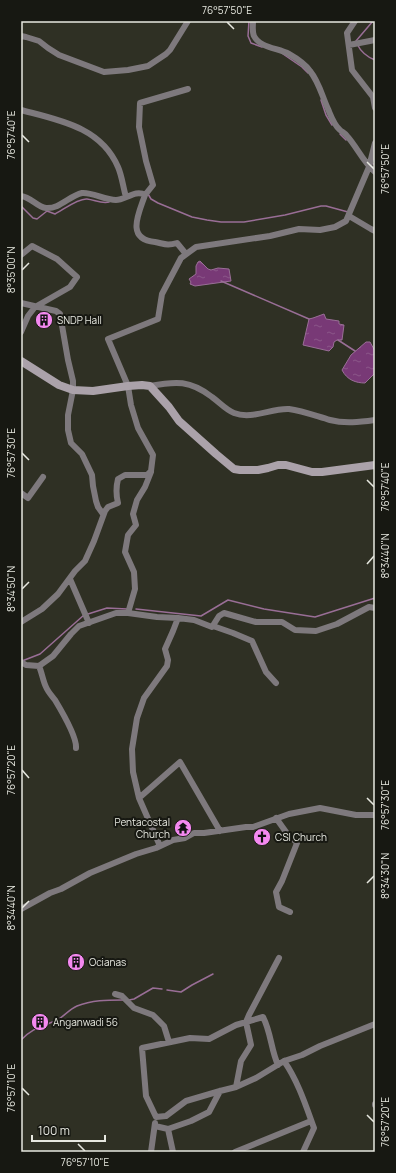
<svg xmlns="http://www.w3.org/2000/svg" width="396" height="1173" viewBox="0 0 396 1173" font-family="Manrope,sans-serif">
<defs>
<pattern id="water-ripples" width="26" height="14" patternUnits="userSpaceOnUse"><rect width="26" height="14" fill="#783976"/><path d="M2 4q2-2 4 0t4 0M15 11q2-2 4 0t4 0" fill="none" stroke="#8b5689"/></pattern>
</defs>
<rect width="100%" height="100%" fill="#2f3024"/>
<path fill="url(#water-ripples)" stroke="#996e96" d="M200 261 208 269 211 270 218 268 229 269 231 281 195 286 190 284 191 282 189 279 196 274V266L198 262Z
M324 314 326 319 339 321V324L344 325 342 340H337L334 342 333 347 329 351 303 345 309 319 313 318Z
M366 342H370L375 351V373L365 383C356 383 347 380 342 370L351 355Z"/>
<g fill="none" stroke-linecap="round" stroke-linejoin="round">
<path stroke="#996e96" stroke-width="1.5" d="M249 21 248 36 251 43 262 47
M356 41 373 21
M357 44C361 52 367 57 375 60
M283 54 302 67 308 73
M321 100 326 115 332 125
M340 134 346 140
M372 163 375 165
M148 194 151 199 158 203 192 217 207 220 221 222H244L285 215 321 206H326L348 212
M21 206 33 218 37 219 47 211 55 214C63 210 78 198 87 199 95 200 102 204 109 202
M221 281 309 319
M338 340 355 351
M136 609 201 616 228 600 264 609 315 617 375 598
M88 614 107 608 127 609
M22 661 40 654 84 615
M167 990 181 992 192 985 213 974
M129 1000 134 999 153 988 162 989
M21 1040C35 1026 43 1027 59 1019 65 1015 70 1009 77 1006 92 1000 107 1000 123 1000"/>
<path stroke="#7e797d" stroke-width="6" d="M253 21C253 26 252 32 254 36 260 48 278 48 289 54 296 58 305 64 310 71 319 82 322 96 328 109 331 116 334 125 340 130 342 132 345 133 347 136 357 147 363 162 375 172
M355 21 347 33 352 70 373 97 375 108
M21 36 26 37 39 41 48 48 59 55 104 72 128 70 148 66 166 54 170 50 188 21
M349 45 375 40
M21 110C59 120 101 127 118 167 122 176 123 187 126 197
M145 195 153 185 146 161 139 127 140 103 188 89
M21 196C31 197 37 207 46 208 60 209 69 196 82 193 92 192 105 200 116 200 125 200 136 189 145 195 139 213 125 239 155 242 165 244 167 246 177 243L186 254
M349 216 371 229 375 231
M21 255 32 246 57 259 77 277 70 287 35 307 28 316 21 332
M21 303 56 311 60 314 68 360 73 381V390L68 415V430L71 443 82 454 92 475 93 486 96 501 98 507 103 514
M150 386C176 381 190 380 212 397 219 402 226 410 234 413 252 420 271 408 289 409 303 411 316 416 330 420 345 424 360 422 375 420
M21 493 28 498 43 477
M70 579 89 623
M128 613 135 589 134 572 125 552 128 535 136 525 133 514 137 500 145 487 151 472
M21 622 42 609 58 594 75 571 85 561 94 541 105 511 108 507 118 503C116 495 116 487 118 479L125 475H147L151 471 153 455 138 428 131 405 128 386 108 339 158 319 162 294 181 258 196 247 270 236 299 229 320 230 335 227 346 221 369 167 375 143
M213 626 233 633 252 641 266 672 276 683
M21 662 26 665 39 666 53 656 71 634 79 626 116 613H128L157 617 178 618 194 620 212 627 219 616 224 613 256 622H282L295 630 316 631 337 624 369 607 375 608
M39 666C42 673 43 681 46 687 48 692 52 696 55 700 61 710 77 737 76 748
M139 798 133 772 132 749 137 718 144 698 167 666 168 660 165 649 173 631 178 618
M276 818 286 832 297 843 282 881 276 892 279 907 290 912
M160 846 139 798 180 762 220 831
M21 909 50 893 61 889 90 873 136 854 156 848 173 840 185 838 194 833H204L246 827H253L289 814 320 808 356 815H375
M115 994 122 996 134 1008 153 1015 164 1026 169 1042
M284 1061C298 1081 306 1106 314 1128L303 1152
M278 1065C271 1050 271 1032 263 1017L236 1025 209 1039 190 1038 142 1048 146 1096 156 1117 166 1116 186 1101 220 1091 236 1087 256 1078 284 1061 302 1055 320 1046 375 1024
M236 1087 241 1061 251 1045 246 1022 249 1015 279 958
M375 1104V1105
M155 1126 168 1129 191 1121 209 1112 220 1091
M168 1129 173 1152
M151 1152 155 1123
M235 1152 311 1121"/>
<path stroke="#aba2aa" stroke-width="8" d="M21 361 59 385 73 390 93 391 128 386 142 385 150 386 169 407 179 421 216 454 234 469 240 470H258L268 468 278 465H286L312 472H322L375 465"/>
</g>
<path fill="none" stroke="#e7e8e0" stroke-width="1.5" d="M227 22 234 29M22 135 29 142M367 162 374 169M22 270 29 263M22 453 29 460M367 480 374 487M367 564 374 556M22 589 29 582M22 770 29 778M367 798 374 805M367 883 374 876M22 908 29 901M22 1088 29 1095M367 1115 374 1122M78 1144 85 1151"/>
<defs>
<symbol id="building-disc" viewBox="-11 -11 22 22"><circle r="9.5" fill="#f489f0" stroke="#171812"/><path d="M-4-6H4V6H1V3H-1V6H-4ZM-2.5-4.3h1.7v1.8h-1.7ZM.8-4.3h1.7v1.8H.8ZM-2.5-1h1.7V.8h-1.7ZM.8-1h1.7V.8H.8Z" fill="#111"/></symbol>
<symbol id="temple-disc" viewBox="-11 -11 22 22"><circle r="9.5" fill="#f489f0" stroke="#171812"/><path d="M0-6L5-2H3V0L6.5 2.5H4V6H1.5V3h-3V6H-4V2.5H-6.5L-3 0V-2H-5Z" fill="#111"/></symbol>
<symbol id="church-disc" viewBox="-11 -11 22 22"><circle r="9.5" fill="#f489f0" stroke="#171812"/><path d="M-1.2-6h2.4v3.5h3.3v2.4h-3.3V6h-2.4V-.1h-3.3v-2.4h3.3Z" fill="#111"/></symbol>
</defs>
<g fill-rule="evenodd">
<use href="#building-disc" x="34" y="310" width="20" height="20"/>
<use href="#temple-disc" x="173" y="818" width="20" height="20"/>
<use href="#church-disc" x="252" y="827" width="20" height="20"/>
<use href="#building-disc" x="66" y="952" width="20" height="20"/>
<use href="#building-disc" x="30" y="1012" width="20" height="20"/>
</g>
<g text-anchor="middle" stroke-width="4" stroke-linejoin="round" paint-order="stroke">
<g font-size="10" fill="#e7e8e0" stroke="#171812" text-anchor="start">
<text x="57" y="324">SNDP Hall</text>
<text x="170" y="826" text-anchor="end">Pentacostal<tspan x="170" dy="12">Church</tspan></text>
<text x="275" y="841">CSI Church</text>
<text x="89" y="966">Ocianas</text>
<text x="53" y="1026">Anganwadi 56</text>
</g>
</g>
<rect width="396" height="1173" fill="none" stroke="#171812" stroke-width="44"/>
<path d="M32 1135v6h73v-6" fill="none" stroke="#e7e8e0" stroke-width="2"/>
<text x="38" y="1135" font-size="12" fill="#e7e8e0" stroke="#171812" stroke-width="3" paint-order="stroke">100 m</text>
<rect x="22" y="22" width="352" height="1129" fill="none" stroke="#e7e8e0" stroke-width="1.5"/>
<g font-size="10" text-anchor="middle" fill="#e7e8e0">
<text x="227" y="14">76°57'50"E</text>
<text transform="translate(11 135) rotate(-90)" y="4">76°57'40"E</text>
<text transform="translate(385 169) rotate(-90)" y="4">76°57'50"E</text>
<text transform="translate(11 270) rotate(-90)" y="4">8°35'00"N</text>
<text transform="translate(11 453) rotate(-90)" y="4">76°57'30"E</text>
<text transform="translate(385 487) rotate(-90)" y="4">76°57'40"E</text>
<text transform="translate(385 556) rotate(-90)" y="4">8°34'40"N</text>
<text transform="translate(11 589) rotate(-90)" y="4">8°34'50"N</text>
<text transform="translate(11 770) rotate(-90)" y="4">76°57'20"E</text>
<text transform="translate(385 805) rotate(-90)" y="4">76°57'30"E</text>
<text transform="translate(385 876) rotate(-90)" y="4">8°34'30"N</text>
<text transform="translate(11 908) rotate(-90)" y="4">8°34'40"N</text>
<text transform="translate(11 1088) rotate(-90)" y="4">76°57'10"E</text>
<text transform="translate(385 1122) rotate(-90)" y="4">76°57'20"E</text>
<text x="85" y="1166">76°57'10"E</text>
</g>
</svg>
